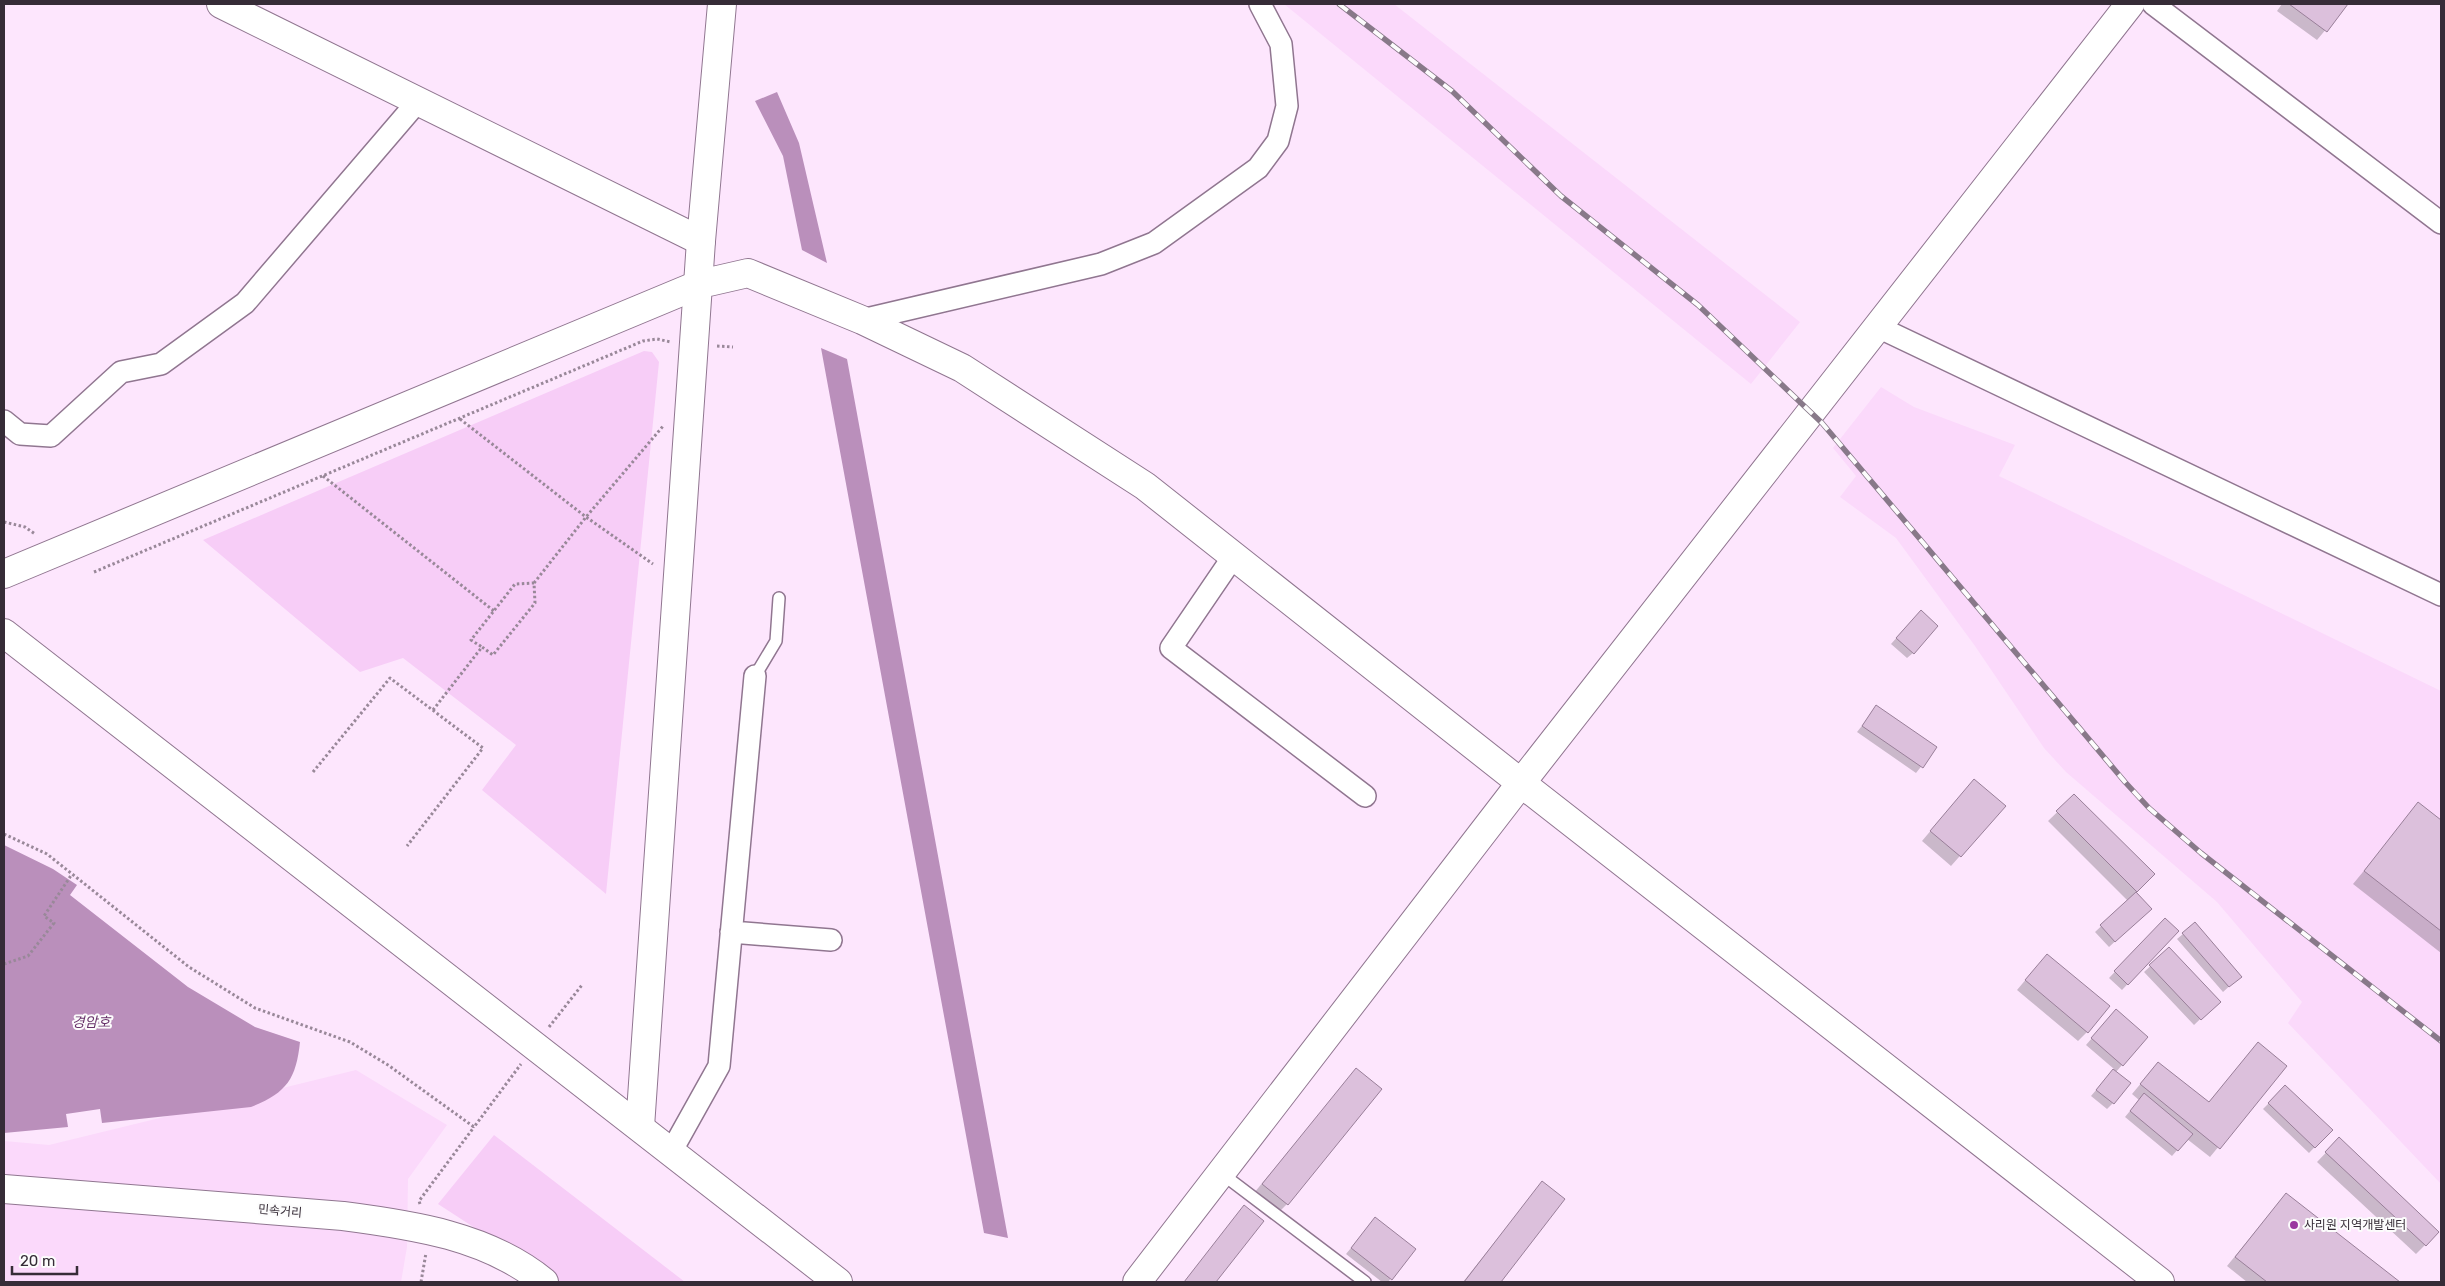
<svg xmlns="http://www.w3.org/2000/svg" width="2445" height="1286" viewBox="0 0 2445 1286" font-family="Rubik,'Noto Sans KR',sans-serif">
<rect width="100%" height="100%" fill="#fde6fd"/>
<path fill="#fbd9fb" d="M1284 4H1394L1800 322 1751 384Z
M1881 387 1914 407 2015 445 1999 476 2441 691V1184L2288 1023 2302 1002 2217 902 2066 772 2044 748 1975 646 1896 538 1840 497 1856 476 1833 448Z
M356 1070 447 1125 408 1179 407 1247 401 1282H4V1141L49 1145Z"/>
<path fill="#f7cdf7" d="M644 351 652 352 659 362 606 894 482 790 516 745 403 658 360 672 203 540Z
M494 1135 685 1282H558L438 1204Z"/>
<path fill="#ba8fbb" d="M777 92 799 143 827 263 802 250 783 156 755 101Z
M821 348 847 359 1008 1238 984 1233Z
M4 845 53 869 77 885 70 895 188 987 255 1027 300 1042C296 1080 286 1093 251 1107L102 1123 100 1109 66 1114 68 1127 4 1133Z"/>
<path fill="#0003" d="M2282 4H2347L2317 40 2277 11Z
M1915 617 1913 653 1907 658 1891 644Z
M1877 707 1936 748 1916 773 1857 732Z
M1965 790 2004 806 1951 866 1922 841Z
M2074 796 2153 874 2135 893 2150 909 2109 947 2095 932 2128 901 2048 821Z
M2419 804 2441 822V953L2353 884Z
M2165 919 2178 931 2122 990 2109 978Z
M2183 934 2234 982 2223 992 2177 939Z
M2169 949 2219 1001 2194 1025 2144 972Z
M2038 965 2087 1032 2078 1041 2017 990Z
M2110 1017 2122 1065 2116 1072 2113 1103 2107 1109 2091 1096 2114 1069 2086 1045Z
M2258 1044 2285 1066 2210 1157 2187 1139 2172 1156 2125 1117 2139 1100 2132 1094 2158 1063 2208 1103Z
M1356 1070 1287 1204 1278 1213 1254 1193Z
M2285 1087 2331 1130 2309 1153 2263 1109Z
M2339 1139 2438 1232 2416 1254 2317 1162Z
M1542 1183 1563 1199 1499 1282H1463Z
M2286 1194 2398 1282H2247L2227 1266Z
M1244 1207 1262 1221 1215 1282H1184Z
M1370 1225 1414 1249 1388 1282H1382L1346 1254Z"/>
<path fill="#dcc0dc" stroke="#997f99" d="M2289 4H2348L2327 32Z
M1921 610 1938 626 1914 654 1896 638Z
M1876 705 1937 747 1923 768 1862 726Z
M1974 779 2006 806 1961 857 1930 831Z
M2074 794 2155 874 2137 892 2056 811Z
M2418 802 2441 820V931L2364 871Z
M2136 892 2152 909 2115 942 2100 925Z
M2165 918 2179 931 2128 985 2114 971Z
M2195 922 2242 977 2229 987 2182 933Z
M2169 947 2221 1002 2201 1020 2149 965Z
M2047 954 2110 1006 2088 1033 2025 980Z
M2116 1009 2148 1037 2123 1066 2091 1038Z
M2258 1042 2287 1066 2220 1149 2140 1084 2158 1062 2209 1102Z
M1356 1068 1382 1089 1288 1205 1262 1184Z
M2113 1069 2131 1083 2114 1104 2096 1090Z
M2285 1085 2333 1130 2315 1148 2268 1103Z
M2144 1093 2193 1134 2178 1151 2130 1111Z
M2339 1137 2439 1232 2426 1246 2325 1152Z
M1542 1181 1565 1199 1501 1282H1464Z
M2286 1193 2400 1282H2267L2235 1257Z
M1244 1205 1264 1221 1216 1282H1184Z
M1375 1217 1416 1249 1392 1280 1351 1248Z"/>
<g fill="none" stroke-linecap="round" stroke-linejoin="round">
<defs>
<path id="service" d="M755 676 776 641 779 598
M1221 1173 1365 1282"/>
<path id="minor" d="M2153 4 2441 223
M862 320 1101 264 1154 243 1258 168 1278 141 1287 106 1281 44 1260 4
M1878 327 2441 595
M4 421 20 434 51 436 121 372 161 364 245 303 419 100
M1233 557 1171 648 1365 796
M731 932 831 940
M671 1152 719 1066 755 676"/>
<path id="tertiary" d="M221 4 701 241
M4 574 700 284
M4 1189 343 1216C413 1225 488 1236 544 1282
M1137 1282 1521 783 2130 4"/>
<path id="secondary" d="M700 284 748 273 862 320 962 368 1145 486 1521 783 2160 1282
M640 1127 701 241 722 4"/>
<path id="primary" d="M4 633 838 1282"/>
</defs>
<use href="#service" stroke="#907690" stroke-width="14"/>
<use href="#minor" stroke="#907690" stroke-width="24"/>
<use href="#tertiary" stroke="#907690" stroke-width="30"/>
<use href="#secondary" stroke="#907690" stroke-width="30"/>
<use href="#primary" stroke="#907690" stroke-width="30"/>
<path stroke="#989" stroke-width="3" stroke-dasharray="2.5 2.5" stroke-linecap="butt" d="M717 346 733 347
M460 419 586 517 653 564
M323 476 494 611
M4 522 25 527 35 534
M94 572 643 341 657 339 671 342
M534 583 586 517 664 425
M433 710 482 647 493 655 535 603 534 583 515 584 471 640 482 647
M313 772 390 678 483 748 407 846
M4 834 47 854 189 967 255 1008 350 1042 388 1065 474 1127 521 1064
M4 964 28 956 54 923 44 916 72 874
M549 1027 582 985
M420 1204 419 1201 474 1127
M421 1282 426 1253"/>
<use href="#service" stroke="#fff" stroke-width="11"/>
<use href="#minor" stroke="#fff" stroke-width="21"/>
<use href="#tertiary" stroke="#fff" stroke-width="28"/>
<use href="#secondary" stroke="#fff" stroke-width="28"/>
<use href="#primary" stroke="#fff" stroke-width="28"/>
<defs>
<path id="rail" d="M1339 4 1452 91 1561 196 1698 305 1822 423 2125 782 2149 808 2201 853 2441 1041"/>
</defs>
<use href="#rail" stroke="#887989" stroke-width="5.5"/>
<use href="#rail" stroke="#fcfcfc" stroke-width="4" stroke-dasharray="11" stroke-linecap="butt"/>
</g>
<circle fill="#9a39a0" stroke="#fcfcfc" stroke-width="2" cx="2294" cy="1225" r="5"/>
<g text-anchor="middle" stroke-width="4" stroke-linejoin="round" paint-order="stroke">
<g font-size="12" fill="#362c37" stroke="#fcfcfc">
<text transform="translate(280 1211) rotate(5)" y="4">민속거리</text>
</g>
<g font-size="12" fill="#362c37" stroke="#fcfcfc" text-anchor="start">
<text x="2304" y="1229">사리원 지역개발센터</text>
</g>
<g font-size="14" font-style="italic" fill="#68326a" stroke="#fcfcfc">
<text x="91" y="1027">경암호</text>
</g>
</g>
<rect width="2445" height="1286" fill="none" stroke="#362c37" stroke-width="10"/>
<path d="M12 1266v8h65v-8" fill="none" stroke="#362c37" stroke-width="2.5"/>
<text x="20" y="1266" font-size="15" fill="#362c37" stroke="#fcfcfc" stroke-width="4" paint-order="stroke">20 m</text>
</svg>
